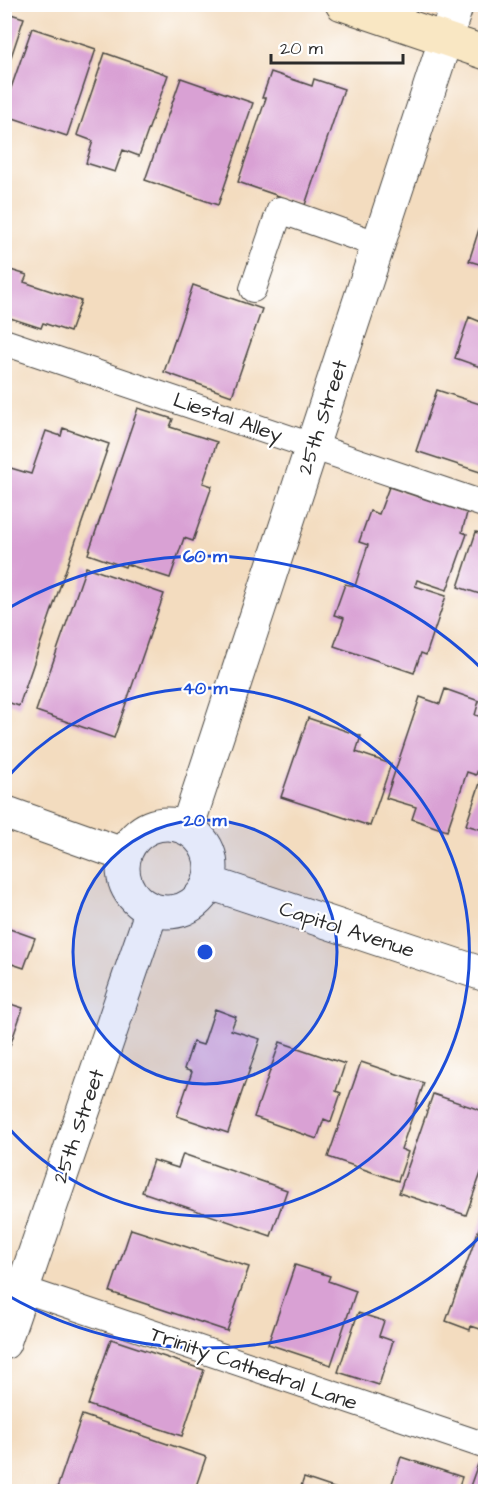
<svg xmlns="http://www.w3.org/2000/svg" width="490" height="1496" viewBox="0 0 490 1496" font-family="'Architects Daughter',sans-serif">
<rect width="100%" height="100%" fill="#fff"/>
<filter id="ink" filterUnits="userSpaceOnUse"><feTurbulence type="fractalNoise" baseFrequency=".0167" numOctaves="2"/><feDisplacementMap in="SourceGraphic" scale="12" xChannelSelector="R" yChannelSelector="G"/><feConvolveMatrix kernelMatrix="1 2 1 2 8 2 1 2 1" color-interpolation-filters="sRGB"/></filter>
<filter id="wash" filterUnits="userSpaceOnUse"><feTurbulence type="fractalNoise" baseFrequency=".008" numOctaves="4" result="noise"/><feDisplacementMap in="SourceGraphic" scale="24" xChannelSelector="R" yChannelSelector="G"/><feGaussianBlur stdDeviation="1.35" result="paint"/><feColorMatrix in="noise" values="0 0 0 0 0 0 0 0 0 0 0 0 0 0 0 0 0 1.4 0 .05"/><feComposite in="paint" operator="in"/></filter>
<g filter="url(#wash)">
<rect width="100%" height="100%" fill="#f3dcbf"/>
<g id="blocks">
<path fill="#d9a1d4" d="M4 12 24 18 5 75H4Z
M32 28 96 49 67 136 4 115V108Z
M105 53 168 75 139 156 123 150 115 172 86 163 93 141 77 135Z
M271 72 312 86 314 79 344 89 305 205 238 182 266 98H262Z
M181 78 253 103 218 205 145 180Z
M485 210H486V266L469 261Z
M4 268 27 275 24 282 81 301 70 332 43 323 41 328 4 316Z
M193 285 262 309 232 396 164 372Z
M469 317 486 324V369L455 358Z
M437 390 486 406V474L416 451Z
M138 408 173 419 170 427 217 442 203 483 212 486 193 541 184 538 170 578 126 564 125 567 88 554Z
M63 428 109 444 19 706 4 701V466L31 474 46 431 61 436Z
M389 487 467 513 462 532 467 534 447 590 417 580 415 586 446 596 426 655 421 653 414 673 334 646 344 618 334 615 345 584 355 586 368 545 359 542 370 511 379 514Z
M476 532 486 535V596L458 587Z
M86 567 164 594 114 738 36 711Z
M445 689 479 701 475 715 486 718 482 732 486 734V746L476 775 467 772 447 831 412 819 416 807 386 798 420 697 440 704Z
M308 718 361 736 356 752 391 764 370 826 281 797Z
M485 768H486V831L466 825Z
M4 927 35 938 24 968 12 964 5 983Z
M4 1002 23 1008 6 1057 4 1056Z
M215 1009 236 1017 231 1030 260 1039 228 1133 177 1116 192 1072 184 1069 193 1042 203 1045Z
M280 1042 345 1064 336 1091 341 1093 331 1122 324 1119 317 1139 254 1117Z
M361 1062 424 1083 401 1149 408 1152 398 1181 328 1157Z
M433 1094 486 1112V1159L466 1215 399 1193Z
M183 1154 287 1190 271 1236 142 1192 153 1160 178 1168Z
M486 1209V1331L471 1326 470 1330 446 1321Z
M131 1229 249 1267 227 1331 110 1292Z
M295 1265 330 1276 328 1281 356 1291 331 1365 268 1344Z
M358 1313 384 1321 379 1336 393 1341 379 1385 338 1372Z
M111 1339 204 1370 182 1436 88 1405Z
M82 1415 206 1457 194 1492 56 1491Z
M401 1457 462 1477 457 1492H389Z
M478 1464 486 1467V1492H468Z
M304 1478 343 1491V1492H299Z
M220 1484 239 1491V1492H217Z"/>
</g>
</g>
<g filter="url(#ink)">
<use href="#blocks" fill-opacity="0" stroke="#494641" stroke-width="1.5"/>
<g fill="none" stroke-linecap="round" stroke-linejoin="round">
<defs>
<path id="service" d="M253 289 280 210 379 245
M4 342 486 505
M4 1283 486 1446"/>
<path id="minor" d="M187 828 457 4
M4 1343 152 910"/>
<path id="tertiary" d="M4 812 125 855
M123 868a44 44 0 1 1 88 0a44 44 0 1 1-88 0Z
M210 883 486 975"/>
<path id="secondary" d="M342 4 486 53"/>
</defs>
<use href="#service" stroke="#494641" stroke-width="28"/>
<use href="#minor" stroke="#494641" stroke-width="35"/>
<use href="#tertiary" stroke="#494641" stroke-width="35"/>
<use href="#secondary" stroke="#494641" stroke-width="35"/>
<use href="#service" stroke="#fff" stroke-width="26"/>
<use href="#minor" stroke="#fff" stroke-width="33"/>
<use href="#tertiary" stroke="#fff" stroke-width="33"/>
<use href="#secondary" stroke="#f9e7c3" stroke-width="33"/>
</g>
</g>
<circle cx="205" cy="952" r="132" fill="#1d4ed8" fill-opacity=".12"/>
<g fill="none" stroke="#1d4ed8" stroke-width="3">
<circle cx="205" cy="952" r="132"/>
<path d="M6 779A264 264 0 1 1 6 1125"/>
<path d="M485 1232A396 396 0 0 1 7 1295M7 609A396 396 0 0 1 485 672"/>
</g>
<g text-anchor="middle" stroke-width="4.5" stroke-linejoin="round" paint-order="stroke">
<g font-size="21" fill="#2b2b2b" stroke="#fff">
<text transform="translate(228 417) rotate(19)" y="7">Liestal Alley</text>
<text transform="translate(322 417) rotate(-72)" y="7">25th Street</text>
<text transform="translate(347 929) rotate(18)" y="7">Capitol Avenue</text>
<text transform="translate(78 1126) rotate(-71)" y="7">25th Street</text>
<text transform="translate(254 1368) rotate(19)" y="7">Trinity Cathedral Lane</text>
</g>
</g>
<circle cx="205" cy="952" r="9" fill="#1d4ed8" stroke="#fff" stroke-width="3"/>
<g font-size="18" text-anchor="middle" font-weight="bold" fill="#1d4ed8" stroke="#fff" stroke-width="4.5" stroke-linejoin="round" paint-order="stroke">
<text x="205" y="562">60 m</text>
<text x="205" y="694">40 m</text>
<text x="205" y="826">20 m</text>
</g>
<rect width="490" height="1496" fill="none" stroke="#fff" stroke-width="24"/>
<path d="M271 54v9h132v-9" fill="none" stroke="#2b2b2b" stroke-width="3"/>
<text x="280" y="54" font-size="18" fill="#2b2b2b" stroke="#ffffff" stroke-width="4.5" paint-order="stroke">20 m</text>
</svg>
